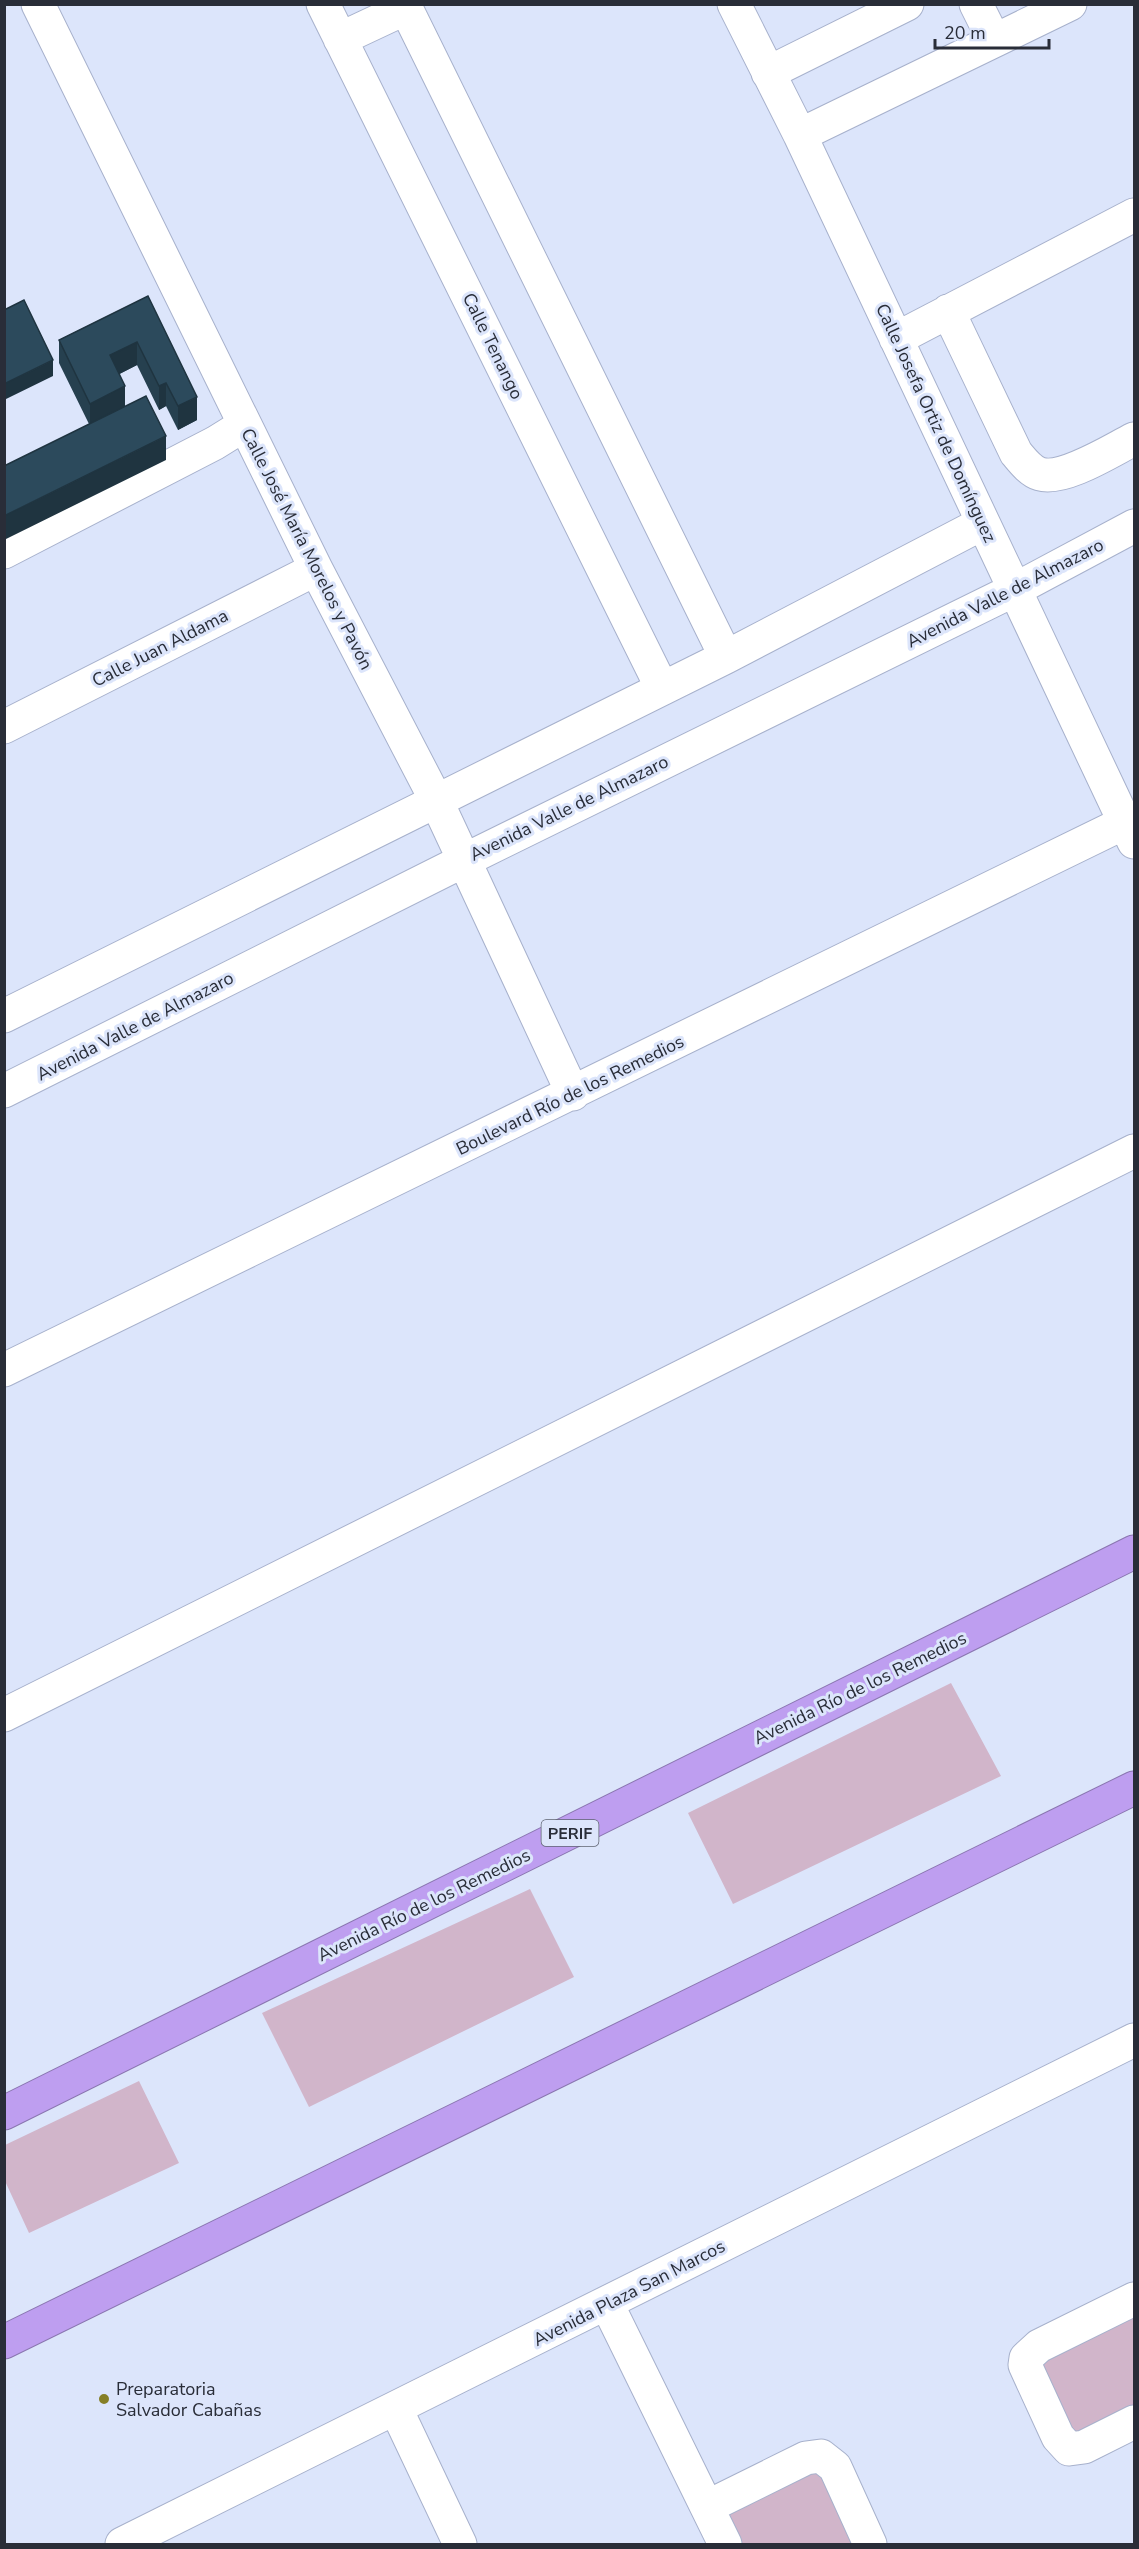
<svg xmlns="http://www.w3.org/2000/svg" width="1139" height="2549" viewBox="0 0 1139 2549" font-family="'Nunito Sans',sans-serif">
<rect width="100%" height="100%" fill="#dce5fb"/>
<path fill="#d1b5ca" d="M951 1683 1001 1776 733 1904 688 1813Z
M530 1889 574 1977 309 2107 262 2013Z
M139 2081 179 2163 29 2233 5 2181V2145Z
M1134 2306V2415L1076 2445 1034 2355Z
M813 2470 827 2476 859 2544H734L723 2522 730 2511Z"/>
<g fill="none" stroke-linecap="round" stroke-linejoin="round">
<defs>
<path id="minor" d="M38 4 316 569 436 800 573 1094
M323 4 662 688
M404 4 726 657
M734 4 800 135 1134 842
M976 4 994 40
M340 39 406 8
M768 73 907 4
M800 135 1070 4
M948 311 1016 453C1022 460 1030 471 1040 474 1064 481 1112 450 1134 439
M896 339 1134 215
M4 552 215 443 244 425
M4 727 316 569
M4 1016 726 657 983 523
M4 1091 465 860 1016 589 1134 526
M4 1370 1134 818
M4 1715 1134 1151
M1134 2299 1039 2346 1026 2358 1025 2365 1058 2437 1069 2449 1084 2447 1134 2422
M607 2304 725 2544
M396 2409 460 2544
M707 2507 806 2458 821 2456 835 2467 870 2544
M122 2544 1134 2040"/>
<path id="highway" d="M4 2113 1134 1552
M4 2342 1134 1788"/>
</defs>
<use href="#minor" stroke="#a7b1cc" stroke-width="35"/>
<use href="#highway" stroke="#8a76b0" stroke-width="35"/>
<use href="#minor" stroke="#fff" stroke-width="33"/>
<use href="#highway" stroke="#be9ef0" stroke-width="33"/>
</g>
<path fill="#26404f" d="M148 296 197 420 178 430 166 406 159 410 137 365 119 374 125 407 166 460 89 424 59 363V340Z"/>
<path fill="#1f3440" d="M137 342V365L110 379V355Z
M53 360V376L4 400V384Z
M166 383V406L159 410V386Z
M125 386V410L90 427V404Z
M197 397V420L178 430V406Z
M166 436V460L4 540V516Z"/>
<path fill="#2c4a5c" stroke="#1f3440" stroke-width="1.5" d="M148 296 197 397 178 406 166 383 159 386 137 342 110 355 125 386 90 404 59 340Z
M24 300 53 360 4 384V310Z
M146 396 166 436 4 516V466Z"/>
<circle fill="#867f26" stroke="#dce5fb" stroke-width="2" cx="104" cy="2399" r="6"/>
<g text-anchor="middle" stroke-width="6" stroke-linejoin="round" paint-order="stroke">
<rect fill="#dce5fb" stroke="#5f6472" stroke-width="1.5" x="541.5" y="1820" width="57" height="26" rx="4.5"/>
<g font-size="16" font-weight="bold" fill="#292d38">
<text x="570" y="1839">PERIF</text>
</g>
<g font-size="18" fill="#292d38" stroke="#dce5fb">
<text transform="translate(493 346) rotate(64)" y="6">Calle Tenango</text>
<text transform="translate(936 423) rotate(65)" y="6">Calle Josefa Ortiz de Domínguez</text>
<text transform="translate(307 549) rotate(63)" y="6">Calle José María Morelos y Pavón</text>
<text transform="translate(1005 593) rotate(-27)" y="6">Avenida Valle de Almazaro</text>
<text transform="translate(160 648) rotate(-27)" y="6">Calle Juan Aldama</text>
<text transform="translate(569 808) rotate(-26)" y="6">Avenida Valle de Almazaro</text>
<text transform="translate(135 1026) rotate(-27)" y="6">Avenida Valle de Almazaro</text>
<text transform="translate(570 1095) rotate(-26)" y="6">Boulevard Río de los Remedios</text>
<text transform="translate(860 1688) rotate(-26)" y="6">Avenida Río de los Remedios</text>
<text transform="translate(424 1905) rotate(-26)" y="6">Avenida Río de los Remedios</text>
<text transform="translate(629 2293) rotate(-27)" y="6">Avenida Plaza San Marcos</text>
</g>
<g font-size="18" fill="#292d38" stroke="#dce5fb" text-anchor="start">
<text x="116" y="2395">Preparatoria<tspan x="116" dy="21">Salvador Cabañas</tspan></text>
</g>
</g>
<rect width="1139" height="2549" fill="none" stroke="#292d38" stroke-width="12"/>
<path d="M935 39v9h114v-9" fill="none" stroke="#292d38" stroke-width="3"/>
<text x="944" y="39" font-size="18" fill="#292d38" stroke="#dce5fb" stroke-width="4.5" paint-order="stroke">20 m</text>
</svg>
